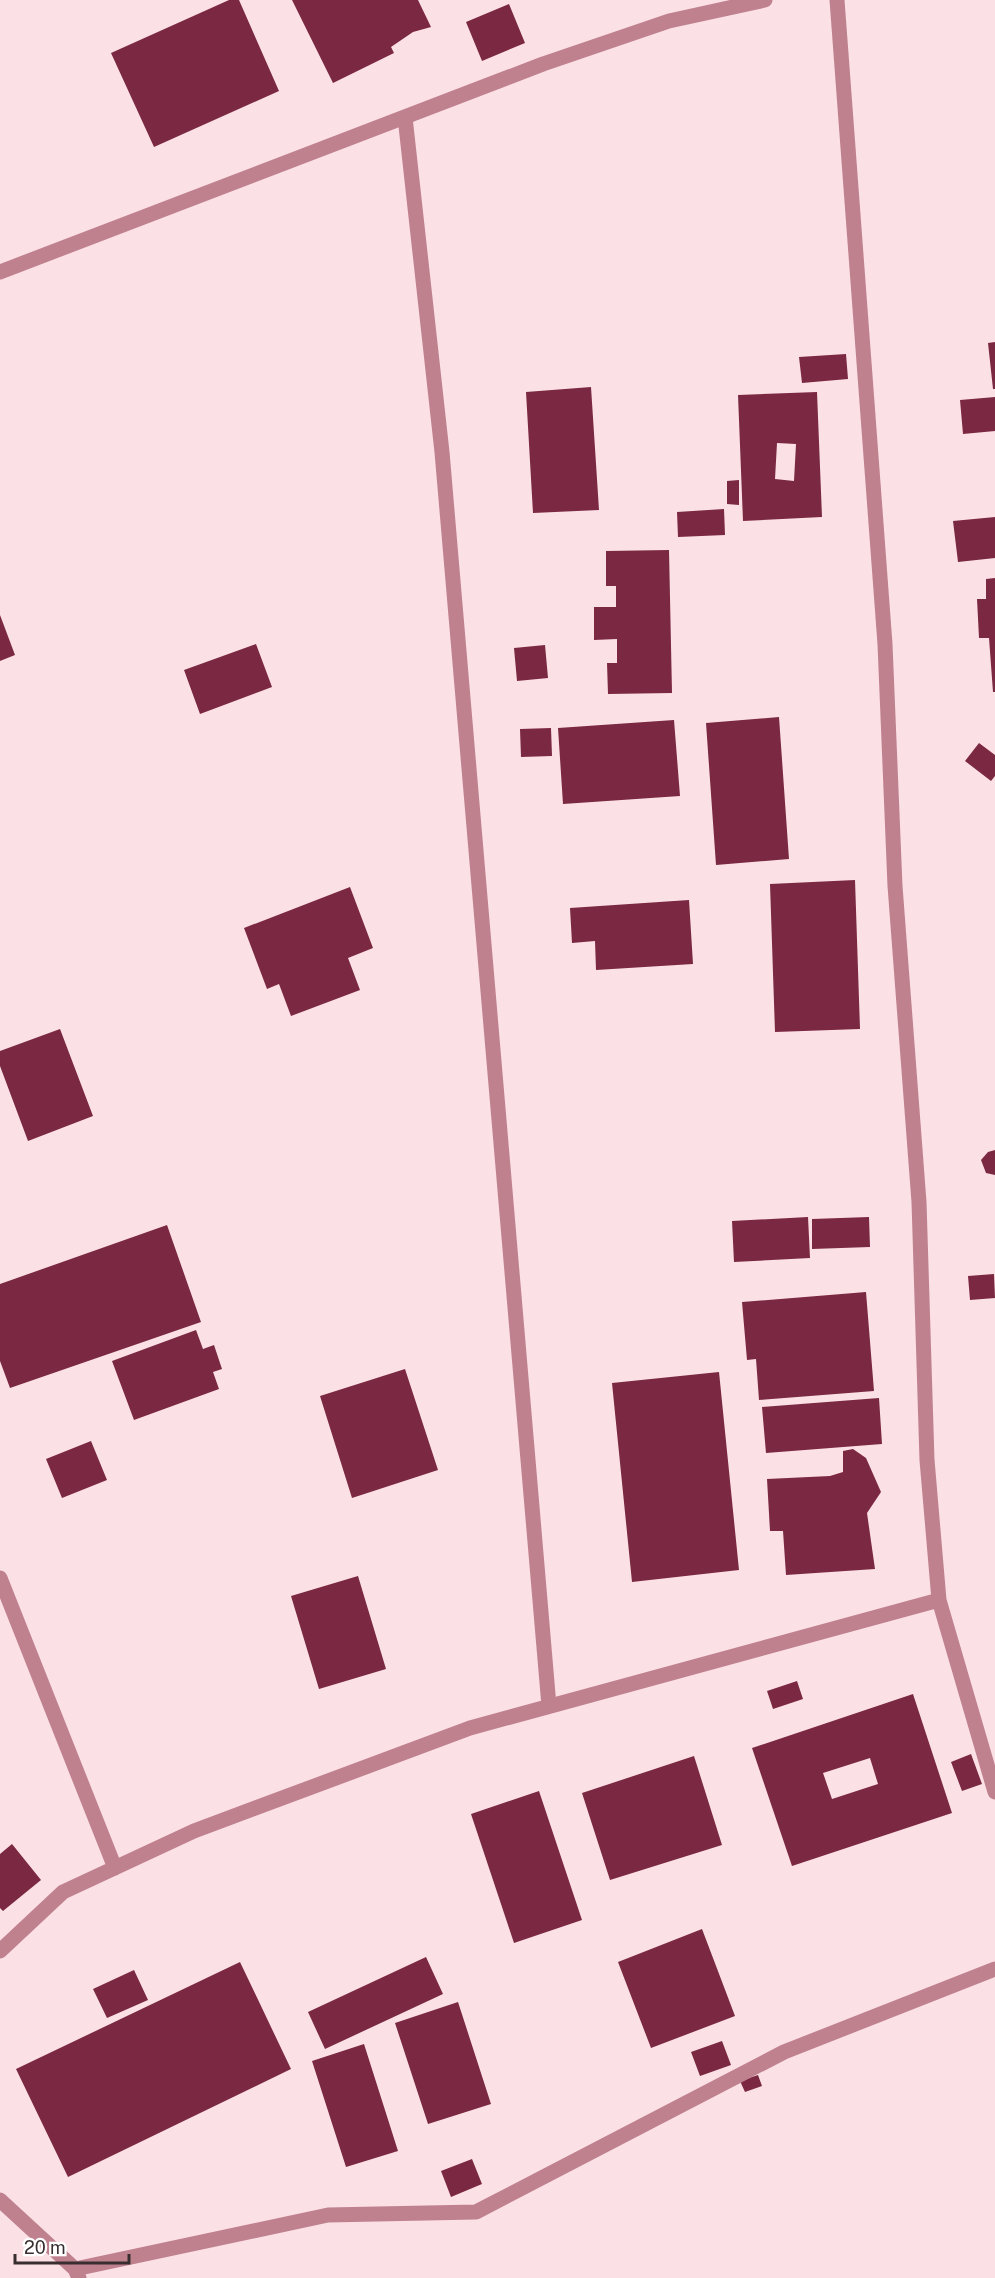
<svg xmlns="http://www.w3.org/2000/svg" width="995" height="2278" viewBox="0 0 995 2278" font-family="'Public Sans',sans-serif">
<rect width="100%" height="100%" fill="#fbe0e5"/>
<path fill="#7b2842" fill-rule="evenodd" d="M229 0H239L279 91 154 147 111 53Z
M292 0H418L431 27 413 32 391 47 394 53 333 83Z
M509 4 525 43 482 61 466 22Z
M995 342V389H993L988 343Z
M846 354 848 379 802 383 799 357Z
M591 387 599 510 533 513 526 392Z
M817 392 822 517 743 521 738 395ZM777 443 796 444 794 481 775 479Z
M995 397V431L963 434 960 400Z
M739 480V505L727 504V481Z
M724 509 725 535 678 537 677 512Z
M995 517V558L958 562 953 521Z
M669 550 672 693 608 694 607 663H617V639L594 640V607H616V586H606V551Z
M995 578V692H993L989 638H979L977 599H986V579Z
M0 615 15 655 0 661Z
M256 644 272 687 200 714 184 670Z
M545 645 548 678 517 681 514 648Z
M779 717 789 859 716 865 706 723Z
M674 720 680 796 563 804 558 728Z
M551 728 552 756 521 757 520 729Z
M979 743 995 755V776L991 781 965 761Z
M855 880 860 1029 775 1032 770 884Z
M350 887 373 948 348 958 360 990 291 1016 279 984 267 989 244 928Z
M689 900 693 964 596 970 595 941 572 943 570 908Z
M60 1029 93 1116 28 1141 0 1066V1051Z
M995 1150V1175L986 1173 981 1160 988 1152Z
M808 1217 810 1258 734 1262 732 1221Z
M869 1217 870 1247 812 1249V1219Z
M167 1225 201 1322 10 1388 0 1361V1284Z
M994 1274 995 1298 970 1300 968 1276Z
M866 1292 874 1391 759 1400 756 1359 747 1360 742 1302Z
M196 1330 203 1349 214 1345 222 1369 213 1372 219 1389 134 1420 112 1361Z
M405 1369 438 1470 352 1498 320 1396Z
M719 1372 739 1570 632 1582 612 1383Z
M879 1398 882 1444 766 1453 762 1407Z
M91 1441 107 1480 62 1498 46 1459Z
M853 1449 866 1458 881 1492 867 1513 875 1569 786 1575 783 1531H770L767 1479 830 1476 843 1472V1451Z
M358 1576 386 1669 319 1689 291 1596Z
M797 1681 803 1699 773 1709 767 1691Z
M913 1694 952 1813 792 1866 752 1748ZM870 1758 878 1784 832 1799 823 1773Z
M971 1754 982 1784 962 1791 951 1762Z
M694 1756 722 1845 610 1880 582 1793Z
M539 1791 582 1920 514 1943 471 1814Z
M12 1844 41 1880 3 1911 0 1908V1854Z
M702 1929 735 2016 651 2048 618 1962Z
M426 1957 443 1994 325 2049 308 2012Z
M240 1962 291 2069 68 2177 16 2069Z
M134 1970 148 2000 107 2018 93 1989Z
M458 2002 491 2104 428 2124 395 2023Z
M722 2041 731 2065 700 2076 691 2052Z
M364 2044 398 2151 346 2167 312 2061Z
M758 2075 762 2086 745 2092 740 2081Z
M472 2159 482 2184 451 2197 441 2171Z"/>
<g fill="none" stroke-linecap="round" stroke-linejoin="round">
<path stroke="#c0818f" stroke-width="15" d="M837 0 885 644 895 886 919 1202 927 1460 939 1600 995 1792
M405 117 442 452 549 1706
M0 272 543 64 669 21 765 0
M0 1578 115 1868
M0 1951 63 1892 194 1831 470 1728 939 1600
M0 2200 75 2269 79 2278
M75 2269 328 2215 476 2212 784 2052 995 1969"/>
</g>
<path d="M15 2254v9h114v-9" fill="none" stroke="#382e30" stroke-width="3"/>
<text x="24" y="2254" font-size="18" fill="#382e30" stroke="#ffffff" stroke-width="4.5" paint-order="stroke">20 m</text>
</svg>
